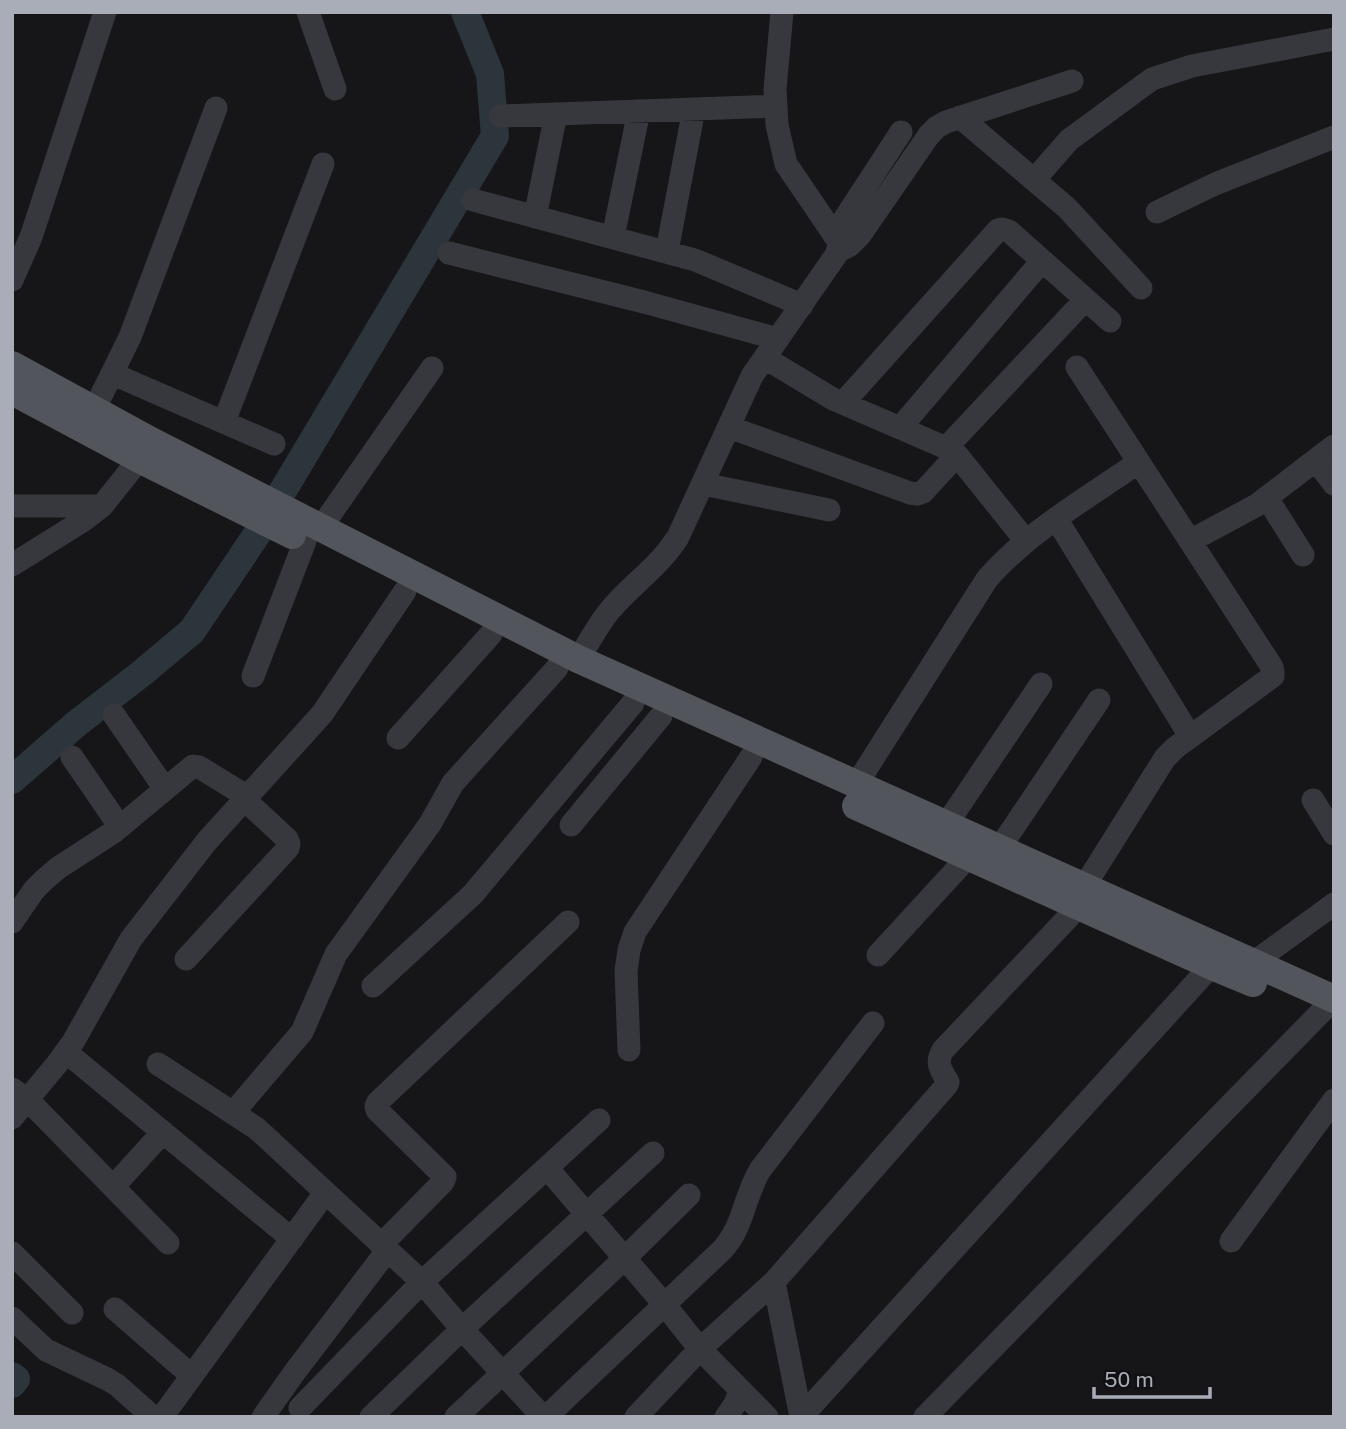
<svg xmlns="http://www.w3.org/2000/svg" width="1346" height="1429" viewBox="0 0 1346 1429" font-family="'Public Sans',sans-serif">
<rect width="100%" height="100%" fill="#161618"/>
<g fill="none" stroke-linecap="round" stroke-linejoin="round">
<path stroke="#2c353c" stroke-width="28" d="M12 780 76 724 142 673 192 631 257 534 495 136 490 74 465 12
M12 1376 16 1379 12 1384"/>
<path stroke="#37383d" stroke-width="23" d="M308 12 335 89
M500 116 776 106
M960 117 1067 208 1141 288
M1034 180 1069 140 1152 79 1192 66 1334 39
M473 200 695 260 802 305
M1157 212 1215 184 1334 137
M535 217 556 114
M834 235 901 132
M613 237 639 111
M667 251 694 109
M837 252 850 245 860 235 929 135 937 127 946 122 1072 81
M449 253 644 302 778 339
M12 280 31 237 105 12
M765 358 833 399 951 450 957 455 1026 541
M1077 367 1272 667 1273 672V676L1175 748 1165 758 1084 887
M113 374 274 444
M843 403 998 230 1002 229 1009 231 1110 321
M94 410 130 337 216 108
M224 422 323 164
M729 427 910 493 917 494 923 492 957 455
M900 428 1042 261
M946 448 1085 300
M1316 460 1334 484
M703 484 829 510
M1267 498 1303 555
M12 506H102
M1057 520 1190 736
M320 529 432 368
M1190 541 1257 505 1334 446
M12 565 84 520 102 506 149 447
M578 659C589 643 598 624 611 609 633 583 659 567 678 537L752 376 836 255 839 247 837 239 786 164 777 125 775 89 782 12
M253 676 305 541
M114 715 165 789
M398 738 491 634
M72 757 120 827
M856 785 987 579C1028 532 1087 498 1139 462
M1313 800 1334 834
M571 825 661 716
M946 825 1041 684
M999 849 1099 700
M12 922 34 890 45 879 58 868 115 831 193 766 199 767 248 797
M878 955 968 857
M186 959 288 848 289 844 287 839 245 800
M1253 963 1334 904
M373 986 473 894 633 703
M629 1050 626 971 629 950 635 932 751 757
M66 1052 292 1239
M158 1064 256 1128 266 1137 422 1282 462 1329 543 1417
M12 1089 28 1100 168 1243
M233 1113 302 1032 336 954 430 824 453 783 557 668
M12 1118 57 1064 73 1042 131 939 207 841 322 714 405 591
M547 1168 664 1304 700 1349 767 1417
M113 1187 163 1132
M1231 1241 1334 1100
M381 1245 443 1182 445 1177 377 1110 376 1106 378 1102 568 922
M12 1253 72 1313
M774 1282 801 1417
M115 1309 192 1376
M12 1318 46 1350 107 1379 117 1385 153 1417
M300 1408 422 1282 599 1120
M162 1417 325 1193
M263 1417 294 1373 387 1251
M371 1417 462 1329 653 1153
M456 1417 624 1259 689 1195
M546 1417 723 1249C744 1225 744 1197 760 1170L873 1023
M636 1417 700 1349 774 1282 946 1086 948 1082C941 1070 935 1063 943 1050L1079 906
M726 1417 735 1404 740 1390
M801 1417 1221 955
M925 1417 1334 999"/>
<path stroke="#53555c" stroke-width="28" d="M12 365 153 442 578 659 1334 999
M12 391 139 459 292 535
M856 806 1212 966 1253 983"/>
</g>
<rect width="1346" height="1429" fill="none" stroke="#a8adb8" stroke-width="28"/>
<path d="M1094 1387v10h116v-10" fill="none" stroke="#a8adb8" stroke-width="3.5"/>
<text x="1104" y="1387" font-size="21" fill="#a8adb8" stroke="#111113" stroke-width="5" paint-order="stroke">50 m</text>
</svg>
